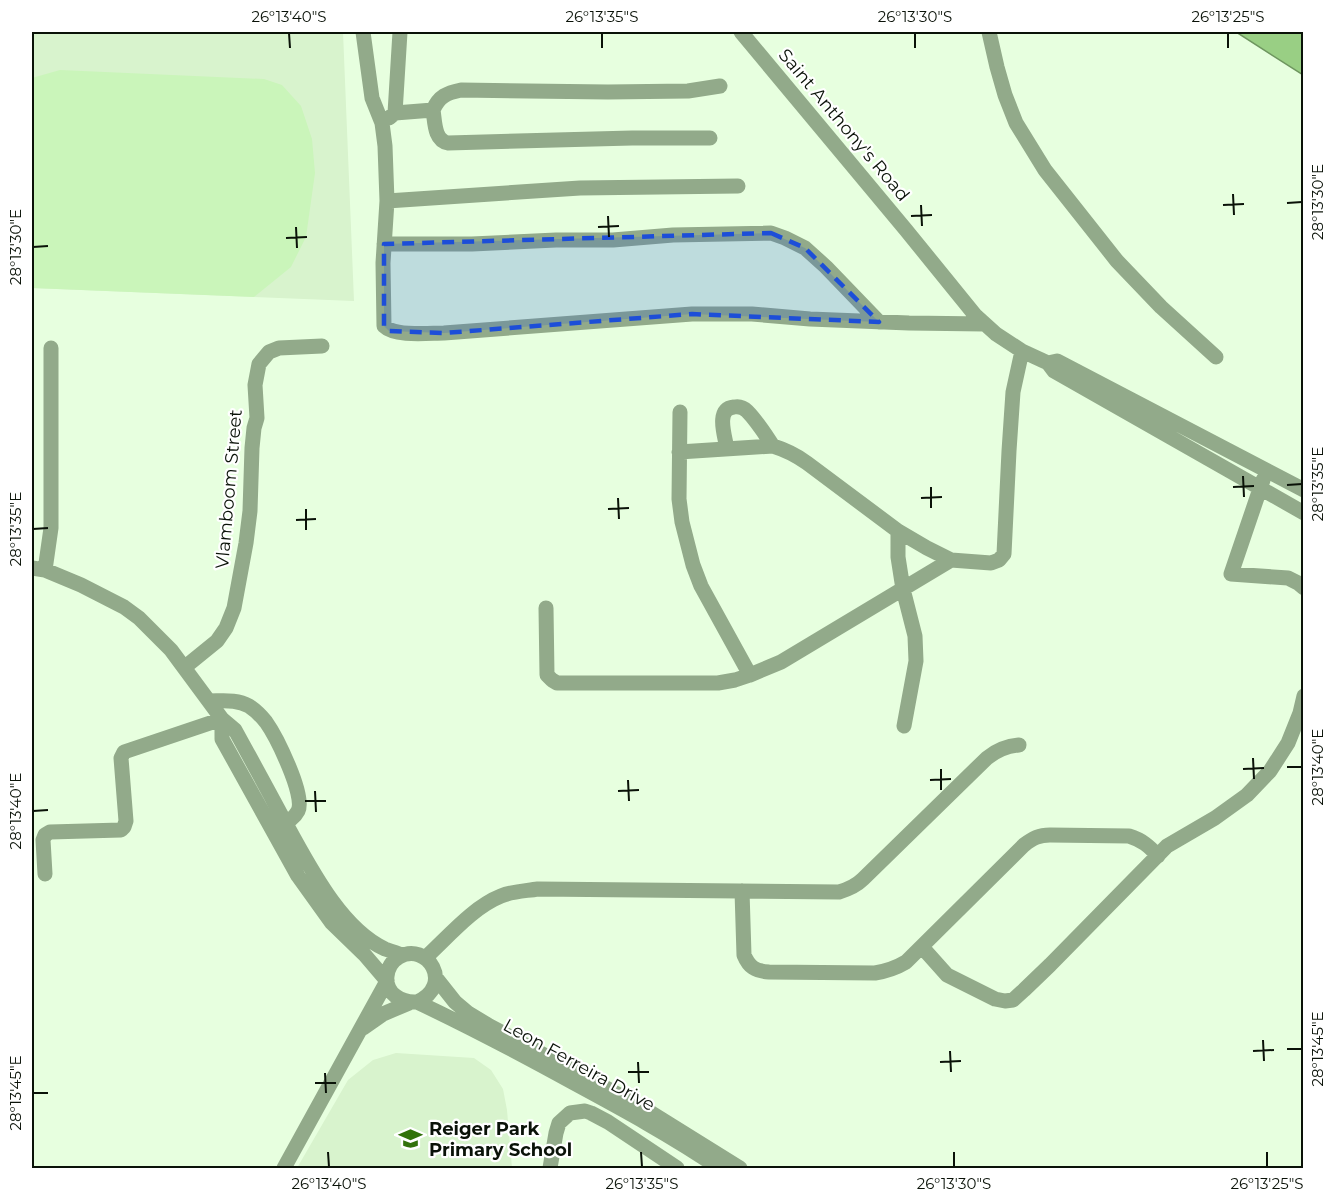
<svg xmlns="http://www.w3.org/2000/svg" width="1335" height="1200" viewBox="0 0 1335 1200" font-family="Montserrat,sans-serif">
<rect width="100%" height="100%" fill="#e7ffdf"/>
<path fill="#d8f3cd" d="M32 32H343L354 301 32 288Z
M396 1053 474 1058 491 1070 503 1089 507 1110 512 1168H297L348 1080 373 1060Z"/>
<path fill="#caf5ba" d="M60 70 264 79 282 85 301 106 312 139 315 173 306 237 291 267 254 297 32 288V78Z"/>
<path fill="#99cf84" stroke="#6e965f" stroke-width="1.5" d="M1236 32H1303V75Z"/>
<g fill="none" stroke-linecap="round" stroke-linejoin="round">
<path stroke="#92aa8a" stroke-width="15" d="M363 32 372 98 382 123 385 146 387 201 383 263 384 326C395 337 429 333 444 333L692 314H752L810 319 909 323 984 324
M741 32 906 230 975 315 996 334 1022 351 1048 363 1054 371 1304 513
M989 32 997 67 1005 95 1016 123 1045 170 1117 261 1161 307 1216 357
M433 110C439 96 447 93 461 90L608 92 688 91 720 86
M395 113 433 110C435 122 434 140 448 143L632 138H710
M389 118 395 113 400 32
M387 201 580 188 738 186
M384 244H472L556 240H613L673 235 771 233 785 238 805 248 826 267 879 322
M1048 363 1057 361 1304 490
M680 412 679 499 682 522 693 565 701 586 750 675 781 662 951 560
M727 449C725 436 715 409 734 407 739 406 743 407 747 411 757 421 765 434 773 446
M679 452 773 446C786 450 796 455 807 463L898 531 927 548 951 560 991 563 999 560 1004 554 1009 451 1013 392 1022 351
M1263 480 1231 574 1288 578 1298 583 1304 588
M898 531V557L903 589 915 636 916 661 904 726
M32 568 45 570 81 585 124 607 139 618 171 650 222 719 235 730C252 761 269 792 286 824 309 865 340 928 385 949 391 951 397 953 402 955
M45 570 51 528V348
M546 608 547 675 552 680 557 683H718L735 680 750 675
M185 667 217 641 226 628 234 608 246 543 250 511 252 448 254 428 257 418 255 385 259 364 269 352 279 348 322 346
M209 701C223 701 237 699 249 706 255 710 262 717 266 722 276 736 306 796 298 811 294 819 285 824 277 828
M222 719V739L298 876 331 922 364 954 387 981 284 1168
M45 874 43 840 45 835 50 832 121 830 124 827 126 821 121 758 124 752 222 719
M742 891 744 955C749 967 755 971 769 972L875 973C887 971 896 968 906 962L1024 845C1033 838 1039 835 1050 835L1129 836C1142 840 1149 846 1158 856
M922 947 947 975 995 999 1005 1001 1013 1000 1024 990 1050 965 1167 846 1215 818 1247 795 1270 771 1288 743 1300 713 1304 696
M425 958C448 937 473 907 501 896 513 891 526 891 538 889L839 892C849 889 856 886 863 879L987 758C997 750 1006 746 1019 745
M436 978 455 1002 468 1013 488 1025 642 1107 740 1168
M417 1002C455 985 427 941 399 957 392 961 388 968 387 976 385 994 402 1003 417 1002 470 1027 521 1054 572 1082 622 1109 672 1136 719 1168
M363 1028 383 1014 409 1003
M550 1168 556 1133 559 1123 570 1113 585 1111 591 1113 608 1122 677 1168"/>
</g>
<path fill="#1d4ed8" fill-opacity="0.2" stroke="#1d4ed8" stroke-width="4.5" stroke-dasharray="12 8" stroke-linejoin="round" d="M771 233 805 248 879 322 692 314 444 333 389 331 384 326V244Z"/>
<path fill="none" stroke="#0a1208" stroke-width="2" d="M289 33 290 48M602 33V48M915 33V48M1228 33V48M1233 194 1234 215M1287 203 1302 202M921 205 922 226M1223 205 1244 204M608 216 609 237M911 216 932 215M296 227 297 248M598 227 619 226M286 238 307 237M33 247 48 246M1243 476 1244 497M1287 485 1302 484M931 487V508M1233 487 1254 486M618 498 619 519M921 498 942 497M306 509V530M608 509 629 508M296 520 316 519M33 529 48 528M1253 758 1254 779M1287 767H1302M941 769V790M1243 769 1264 768M628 780 629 801M930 780 951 779M315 791 316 812M618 791 639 790M305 801H326M33 811 48 810M1263 1040 1264 1061M1287 1049H1302M950 1051 951 1072M1253 1051 1274 1050M638 1062 639 1083M940 1062 961 1061M628 1072H649M325 1073 326 1093M315 1083H336M33 1093H48M328 1152 329 1167M641 1152 642 1167M954 1152V1167M1267 1152V1167"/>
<defs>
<symbol id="school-bare" viewBox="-9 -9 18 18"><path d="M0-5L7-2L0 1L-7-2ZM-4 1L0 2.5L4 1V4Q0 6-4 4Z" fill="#32720b" stroke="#fff" stroke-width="2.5" paint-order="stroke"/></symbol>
</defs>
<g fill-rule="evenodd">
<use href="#school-bare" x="394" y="1122" width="33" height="33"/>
</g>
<g text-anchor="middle" stroke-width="4.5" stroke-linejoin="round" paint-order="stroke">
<g font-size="18" fill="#0a1208" stroke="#fff">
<text transform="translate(844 125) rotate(50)" y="6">Saint Anthony's Road</text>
<text transform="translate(229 489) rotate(-85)" y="6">Vlamboom Street</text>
<text transform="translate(579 1065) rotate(29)" y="6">Leon Ferreira Drive</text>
</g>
<g font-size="18" font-weight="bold" fill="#0a1208" stroke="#fff" text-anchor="start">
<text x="429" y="1135">Reiger Park<tspan x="429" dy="21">Primary School</tspan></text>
</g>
</g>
<rect width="1335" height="1200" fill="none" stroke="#ffffff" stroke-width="66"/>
<rect x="33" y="33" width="1269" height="1134" fill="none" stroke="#0a1208" stroke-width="2"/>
<g font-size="15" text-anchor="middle" fill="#0a1208">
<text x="289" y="22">26°13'40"S</text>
<text x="602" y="22">26°13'35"S</text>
<text x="915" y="22">26°13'30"S</text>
<text x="1228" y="22">26°13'25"S</text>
<text transform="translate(1318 202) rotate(-90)" y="5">28°13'30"E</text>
<text transform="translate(16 247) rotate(-90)" y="5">28°13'30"E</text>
<text transform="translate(1318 484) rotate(-90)" y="5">28°13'35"E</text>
<text transform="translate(16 529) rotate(-90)" y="5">28°13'35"E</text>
<text transform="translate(1318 767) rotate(-90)" y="5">28°13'40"E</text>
<text transform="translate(16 811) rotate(-90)" y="5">28°13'40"E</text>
<text transform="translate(1318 1049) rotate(-90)" y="5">28°13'45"E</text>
<text transform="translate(16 1093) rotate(-90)" y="5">28°13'45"E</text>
<text x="329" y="1189">26°13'40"S</text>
<text x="642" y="1189">26°13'35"S</text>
<text x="954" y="1189">26°13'30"S</text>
<text x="1267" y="1189">26°13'25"S</text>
</g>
</svg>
